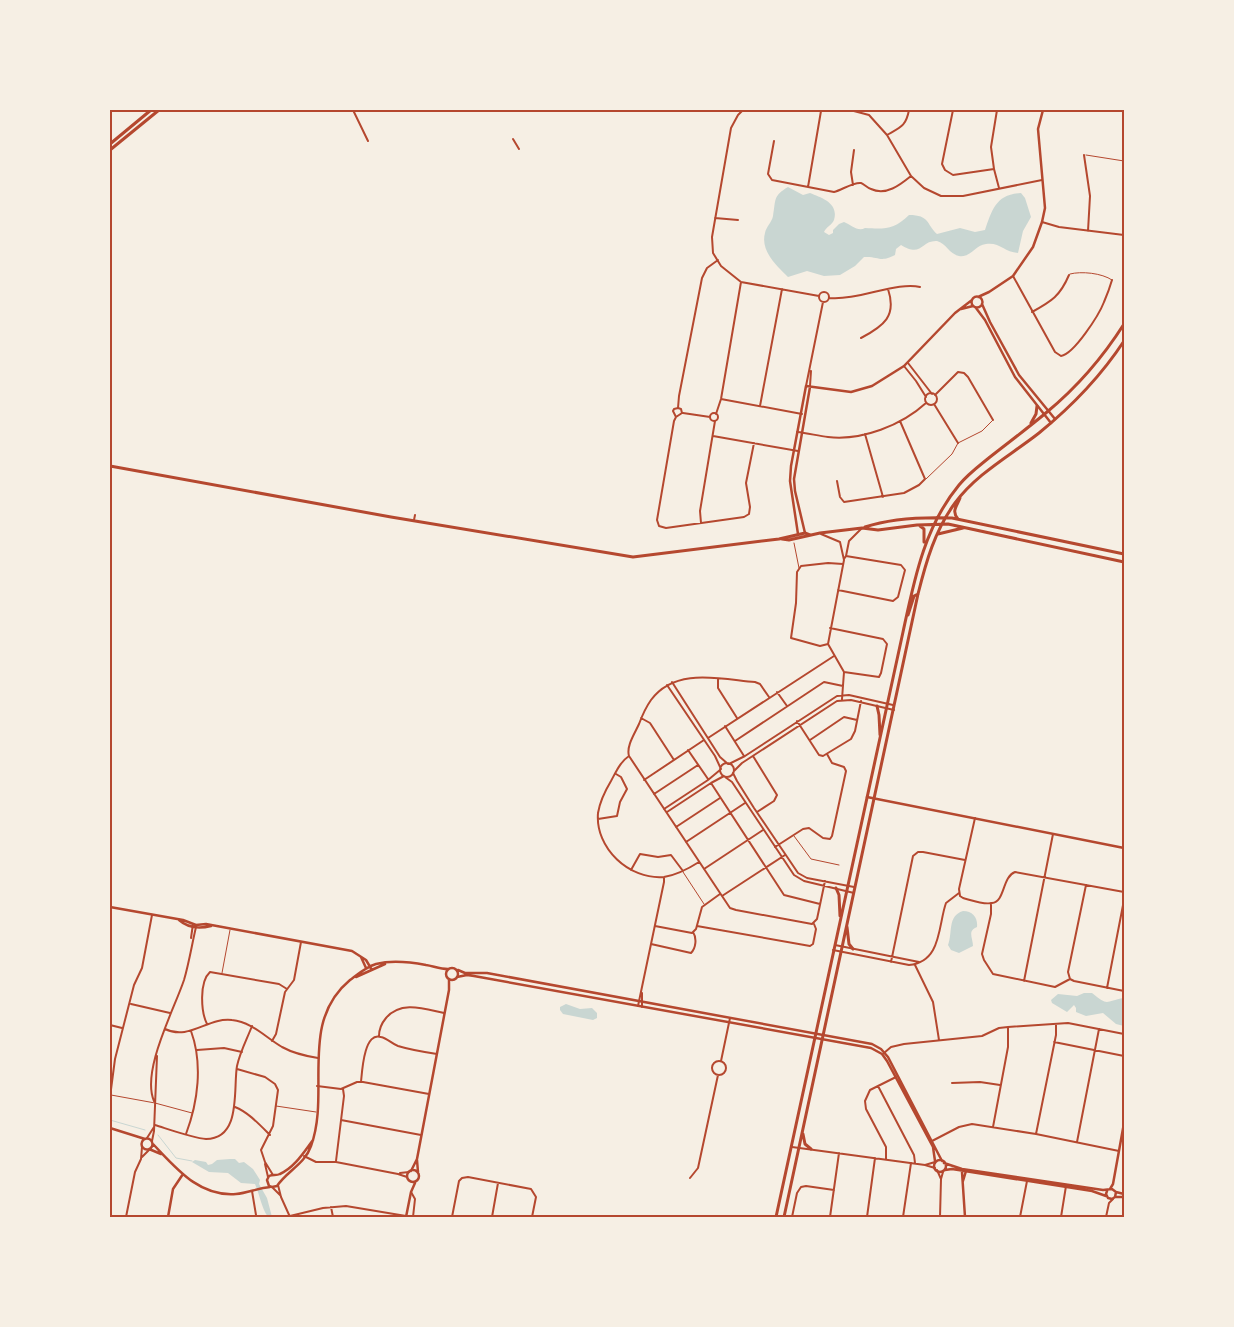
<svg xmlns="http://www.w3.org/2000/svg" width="1234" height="1327" viewBox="0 0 1234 1327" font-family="'PT Sans Narrow',sans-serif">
<rect width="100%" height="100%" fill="#f6efe4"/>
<path fill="#c9d6d2" d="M788 187 803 195 810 193C822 198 839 203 834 220 832 225 826 227 824 232L829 235 833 233V230L839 224 844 222C851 225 858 232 865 228 884 229 894 230 909 215 930 215 926 224 937 234L960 228 975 232 985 230C992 210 996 194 1021 193L1025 198 1031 217 1023 231 1018 253C1004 252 1000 242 986 244 975 245 971 258 959 256 949 254 946 243 937 241 921 240 922 258 901 245L896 249 895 255C880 263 879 256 864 257L855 266 840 275 824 276 807 271 788 277C777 266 760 251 765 233 766 227 772 222 773 216 776 199 773 196 788 187Z
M963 911C973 911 978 918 977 927 967 931 973 938 973 946L959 953 951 950 948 945C953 933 947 916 963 911Z
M1084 993H1092C1109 1007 1105 1001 1124 998V1026L1116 1024 1103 1013 1086 1016 1076 1012V1008L1074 1005 1067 1012 1052 1003 1051 1000 1058 994 1077 996Z
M566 1004 580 1009 592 1008 597 1013V1018L593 1020 563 1014 560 1010V1007Z
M230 1159H235L239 1163 244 1162 253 1169 260 1180 259 1184 267 1198 272 1217H268C261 1207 260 1195 255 1184L241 1183 228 1173 209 1172 192 1162 195 1160 206 1162 208 1165 212 1164 217 1160Z"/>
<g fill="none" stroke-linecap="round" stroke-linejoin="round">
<path stroke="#c9d6d2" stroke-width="1" d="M110 1120 145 1130
M158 1135 176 1158 192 1161"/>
<path stroke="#b5482f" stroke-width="1" d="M1086 155 1124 161
M1070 274C1081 271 1102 273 1112 280
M926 479 952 454 958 443 982 431 993 420
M794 543 799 568
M794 836 811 859 839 865
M683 872 704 904
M222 973 230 930
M111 1095 155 1103 192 1113
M276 1106 316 1112"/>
<path stroke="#b5482f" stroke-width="2" d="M353 110 368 141
M743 110 738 115 731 128 712 237 713 253 721 266 741 282 819 296
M818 110 821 111 825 110
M850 110 869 115 887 135 911 176 924 188 941 196H963L1042 180
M953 110 942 164 945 170 953 175 994 169
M997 110 991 147 994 169 999 188
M887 135C901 127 906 126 909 110
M513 139 519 149
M774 141 768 174 772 180 834 192C842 190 853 182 861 183 864 184 867 188 871 189 886 196 900 185 911 176
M1084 155 1090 196 1088 231
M853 185 851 172 854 150
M808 187 821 111
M715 218 738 220
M1042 222 1059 227 1124 235
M1013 276 1055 352 1061 356C1074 354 1099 315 1104 302 1107 295 1110 287 1112 280
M819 297a5 5 0 1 1 10 0a5 5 0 1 1-10 0Z
M829 298C857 301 898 281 920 287
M1032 312C1052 301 1060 296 1069 275
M861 338C884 326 897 316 888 289
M908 363 932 394
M904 366 916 381 926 397
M806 386 823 302
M810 386 811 371
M925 399a6 6 0 1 1 12 0a6 6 0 1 1-12 0Z
M935 395 958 372 964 373 968 377 993 420
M721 399 802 414
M934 404 958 443
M760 406 782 289
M678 408 674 409 673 411 676 417 682 413 681 409 678 408 679 396 702 278 707 268 718 260
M683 413 710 417
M710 417a4 4 0 1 1 8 0a4 4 0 1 1-8 0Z
M716 414 721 399 741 282
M676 417 674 421 657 520 659 526 666 528 744 517 749 514 750 507 746 483 754 443
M797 432C808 433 818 436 828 437 862 441 902 425 926 403
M865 434 883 497
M713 436 798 451
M837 481 840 497 844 502 904 493 919 485 925 479 900 421
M414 520 415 515
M701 523 700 511 715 421
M821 534 840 542 844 560 828 644 844 672 842 699
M844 559 846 556 849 541 862 528
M838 590 893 601 898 597 905 570 901 565 846 556
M830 628 883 639 887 644 881 673 879 677 844 672
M828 644 820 646 791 638 796 603 797 572 801 566 828 563 843 564
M718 679V688L737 718
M672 682 720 757 728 764
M667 685 715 756 721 769
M777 692 787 706
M641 718 650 723 674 760
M797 721 819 755 823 756 851 739 855 731 861 701
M725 726 744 756
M708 738 834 656
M810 740 844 717 857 720
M735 741 824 682 843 686
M688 750 708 779
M629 756 730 908 736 910 812 924 817 919 825 881
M753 756 777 795 774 801 757 812
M720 770a7 7 0 1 1 14 0a7 7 0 1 1-14 0Z
M729 764 745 756 837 696 849 695 893 705
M734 771 742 763 837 701 851 700 894 710
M733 773 737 781 754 808 798 873 807 878 854 887
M725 777 732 782 794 875 804 881 854 893
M644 780 704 740
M711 783 784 895 820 904
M654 794 698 765
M664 809 708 780 720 770
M667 812 711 783 724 776
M975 818 959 889 960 896 963 898C971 900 983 905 992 903 1005 902 1002 877 1015 872L1124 892
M598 819 617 816 620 802 627 789 621 777 616 774
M676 827 720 798
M686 842 745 803
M775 847 803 829 809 828 823 838 830 839 832 836 846 771 844 767 832 763 827 754
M699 862C688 869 677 875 664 877 629 880 595 848 598 813 600 801 605 791 611 781 616 772 620 762 629 756 626 746 635 733 639 724 642 716 646 707 651 700 675 667 720 679 755 682L760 684 769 697
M704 869 763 830
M631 870 640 854 658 857 671 855 683 871
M722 896 785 855
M991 903V914L982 954 984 960 993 974 1055 987 1070 979 1074 981 1124 991
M655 926 692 933 696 929 702 907 720 894
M697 926 810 946 813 944 816 929 814 924
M191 938 193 924
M651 944 691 953C696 948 697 938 693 932
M835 945 919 962
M833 950 909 965C942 962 938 925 946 903L959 893
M891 962 913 856 918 852H923L965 860
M915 965 933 1002 939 1040
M1070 979 1068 972 1086 885
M1024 981 1053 834
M1107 988 1124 900
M642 993V1007
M131 1004 170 1013
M638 1006 664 882V877
M207 1024C201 1012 199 982 210 972L279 984 287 989
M110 1025 122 1028
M165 1029C189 1041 208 1017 232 1020 252 1022 265 1037 282 1047 293 1053 305 1056 318 1058
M379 1036C379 1029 381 1024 386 1018 401 1000 425 1009 444 1013
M272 1041 276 1034 285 992 294 980 301 942
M1054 1042 1124 1056
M197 1050 224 1048 242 1052
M884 1053 891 1047 904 1044 982 1036 999 1028 1008 1027 1068 1023 1124 1034
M712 1068a7 7 0 1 1 14 0a7 7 0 1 1-14 0Z
M721 1061 730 1018
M237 1069 265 1077 275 1084 278 1090 273 1126 261 1150 265 1162 273 1175
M361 1082C362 1072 364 1031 381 1037 387 1038 392 1044 398 1046 411 1050 424 1052 437 1054
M952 1083 980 1082 1000 1085
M317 1086 341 1089 357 1082H363L429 1094
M878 1086 914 1155 915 1163
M110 1097 115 1059 134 985 142 968 152 915
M154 1101C141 1071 174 1010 184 980 189 963 192 944 196 927
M235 1107C248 1112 260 1125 270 1135
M341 1120 421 1135
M155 1125C168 1129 193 1138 206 1139 242 1139 233 1088 237 1066 240 1052 247 1039 252 1026
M993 1127 1008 1047V1027
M186 1134C198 1102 203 1064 191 1031
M1036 1134 1056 1035V1024
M147 1138 154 1127
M152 1141 154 1131 157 1056
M932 1141 959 1127 972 1124 1036 1134 1119 1151
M1077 1142 1099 1029
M792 1147 925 1165 935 1168
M304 1156 316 1162H336L398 1174 407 1177
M142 1157 149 1150
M886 1159V1147L866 1109 865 1101 870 1090 896 1077
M336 1161 344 1096 343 1089
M265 1164 268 1177
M925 1165 935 1162
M937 1170 941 1179
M400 1173 409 1172
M690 1178 698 1168 718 1075
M278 1185 281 1197 290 1217
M273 1188 280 1195
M252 1191 256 1215
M411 1192 415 1199 413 1217
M331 1207 333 1217
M290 1216 323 1208 346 1206 406 1216
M126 1217 135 1172 141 1159 142 1147
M452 1217 459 1181 462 1178 468 1177 531 1189 536 1197 532 1217
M492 1217 498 1183
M792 1217 797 1193 801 1187 806 1186 834 1190
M830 1217 839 1153
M867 1217 875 1158
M903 1217 911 1163
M940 1217 941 1179 943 1172
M1020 1217 1027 1181
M1061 1217 1066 1186
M1106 1217 1109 1203 1113 1199"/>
<path stroke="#b5482f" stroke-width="2.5" d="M971.5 302a5.5 5.5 0 1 1 11 0a5.5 5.5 0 1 1-11 0Z
M978 297 989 292 1013 276 1033 247 1042 222 1045 208 1038 129 1043 110
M982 304 990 322 1019 375 1055 419
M976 308 985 320 1015 377 1051 423
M961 309 973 306
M805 533 795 491 794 479 810 387
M798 534 790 481 791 466 806 386 851 392 872 386 904 366 955 313 972 300
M867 797 1124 848
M110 907 183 920 196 925 206 924 352 951 366 960 372 970
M179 920C188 928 199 929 211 926
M361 957 366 968
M446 974a6 6 0 1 1 12 0a6 6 0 1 1-12 0Z
M458 970 465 973H487L872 1044 881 1049 888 1057 942 1161
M356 977 385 964
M457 977 467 975 474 976 871 1048 882 1054 887 1061 933 1147 935 1161
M110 1128 145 1139
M141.5 1144a5.5 5.5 0 1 1 11 0a5.5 5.5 0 1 1-11 0Z
M313 1140C304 1152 295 1167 280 1174 276 1176 273 1174 269 1176L267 1180 269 1186 272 1187 277 1186C287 1171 305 1164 311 1146 331 1092 298 1023 350 980 358 974 366 967 376 964 392 960 410 962 426 965 433 966 440 969 448 969
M153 1144C176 1168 199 1197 236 1194 248 1193 258 1188 270 1187
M149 1149 161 1154
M417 1160 418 1172
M934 1166a6 6 0 1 1 12 0a6 6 0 1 1-12 0Z
M944 1163 962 1169 1103 1190 1112 1189 1116 1192 1115 1197 1112 1199 1108 1198 1106 1194 1107 1191
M407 1176a6 6 0 1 1 12 0a6 6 0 1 1-12 0Z
M945 1170 952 1169 1092 1191 1106 1196
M411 1171 417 1159 449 990V979
M962 1172 965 1217
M963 1181 966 1171
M1110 1189 1113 1184 1124 1123
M1116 1192 1124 1194
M1116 1197H1124
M168 1217 173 1189 183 1174
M406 1217 411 1192 415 1183"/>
<path stroke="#b5482f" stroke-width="3" d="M110 144 151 110
M110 150 159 110
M1031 423 1036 414 1037 406
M110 466 391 517 633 557 779 539 805 533 810 535
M958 519C951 511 957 506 960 498
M920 526 924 529V542
M865 527C892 518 923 517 952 518L1124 554
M938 534 963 528
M782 539 789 540 820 533 862 528 878 530 917 525 948 524 1124 562
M908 615 914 596 918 594
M877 706 879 715 880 735
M836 888 839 895 840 916
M847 927 849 944 853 949
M803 1134 805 1144 811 1149
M776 1217 903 632C914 581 924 527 959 485 968 474 979 466 990 457 1009 442 1028 428 1047 412 1076 388 1103 357 1124 324
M784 1217 918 594C926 562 935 530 955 503 976 474 1011 455 1039 433 1071 407 1101 376 1124 341"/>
</g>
<rect width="1234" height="1327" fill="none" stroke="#f6efe4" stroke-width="222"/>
<rect x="111" y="111" width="1012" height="1105" fill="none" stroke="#b5482f" stroke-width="2"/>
</svg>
